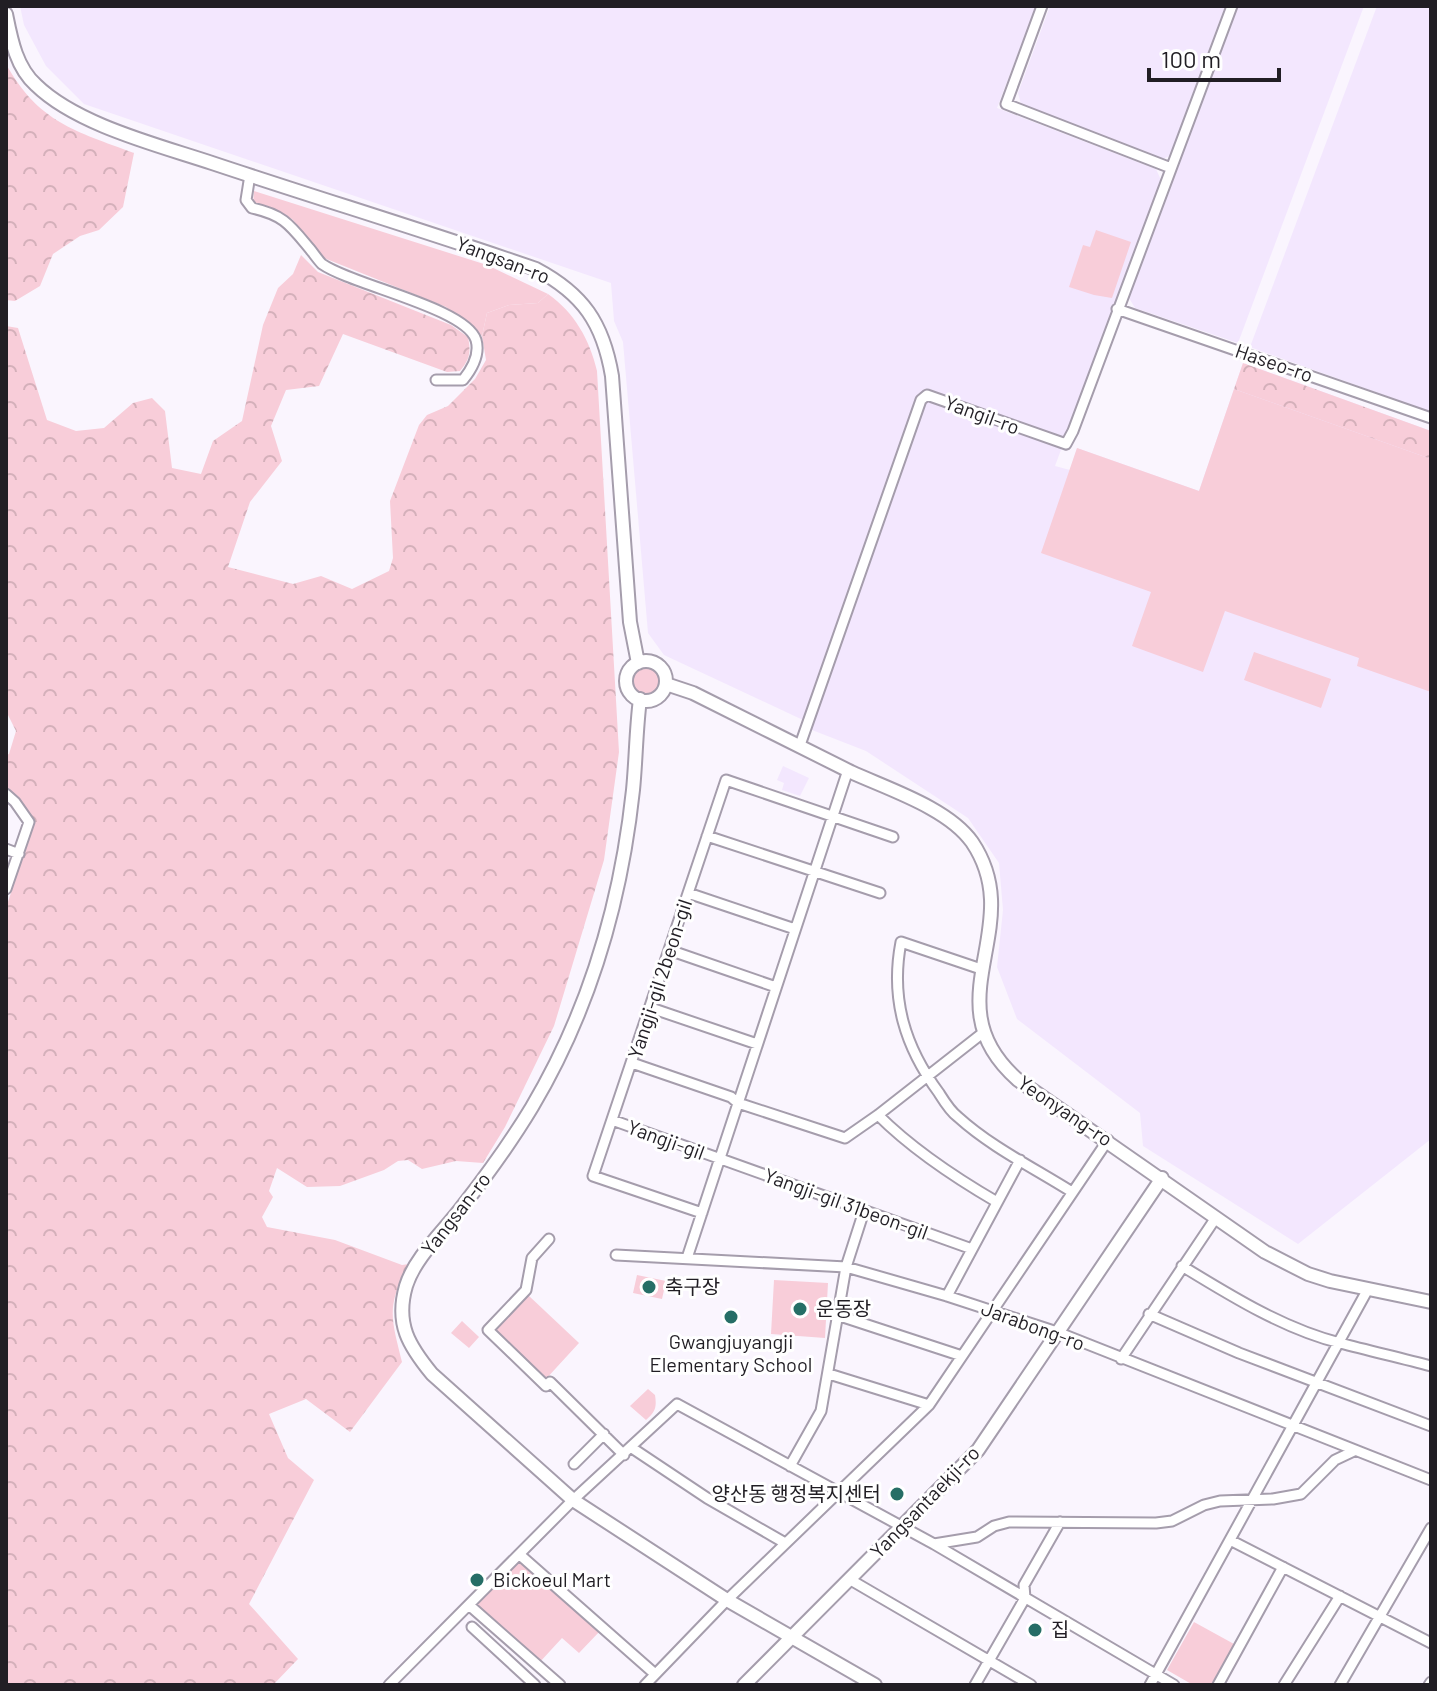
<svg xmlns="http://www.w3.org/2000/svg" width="1437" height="1691" viewBox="0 0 1437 1691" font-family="Barlow,'Noto Sans KR',sans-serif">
<defs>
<pattern id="forest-crowns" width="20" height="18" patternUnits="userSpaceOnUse" patternTransform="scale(2)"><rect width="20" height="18" fill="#f8cdd9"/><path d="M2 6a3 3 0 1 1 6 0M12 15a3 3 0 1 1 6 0" fill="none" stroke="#d4b0ba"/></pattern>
</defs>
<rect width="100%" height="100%" fill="#faf5fe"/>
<path fill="#f3e7fe" d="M20 6H1036L997 108 1156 169 1161 180 1055 466 1070 470 1077 448 1199 491 1243 363 1431 431V1139L1298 1244 1143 1146 1140 1113 1017 1019 997 967 1003 910 999 863 968 818 866 751 812 730 803 720 664 655 648 633 623 342 614 321 611 283 84 104 46 66 24 25Z
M1050 6H1225L1170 156 1162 159 1021 104 1018 93Z
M1238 6H1364L1238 343 1135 308 1129 298Z
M1377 6H1431V412L1250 347Z
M783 766 809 778 800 796 782 790 784 783 777 780Z"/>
<path fill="#f8cdd9" d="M254 191 487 265 548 294 538 303 509 305 487 313 482 336 446 307 324 258 292 219 272 209 253 204Z
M1096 230 1131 242 1112 298 1094 295 1069 287 1083 245 1090 247Z
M1234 389 1431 459V692L1357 666 1359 658 1225 611 1203 672 1132 646 1151 592 1041 553 1077 448 1199 491Z
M1254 652 1331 679 1321 708 1244 680Z
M633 682a14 14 0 1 1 28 0a14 14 0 1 1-28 0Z
M637 1275 666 1281 662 1299 633 1293Z
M774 1280 828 1283 825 1338 771 1334Z
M528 1295 579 1343 545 1380 494 1331Z
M462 1321 479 1337 469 1348 451 1333Z
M648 1389 655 1395C657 1408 655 1412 646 1420L630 1406Z
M519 1558 600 1631 579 1653 562 1638 539 1663 478 1606V1601Z
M1194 1622 1234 1644 1211 1685H1193L1167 1670Z"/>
<path fill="url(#forest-crowns)" d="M6 64C38 122 75 131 134 153L123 207 99 230 80 236 53 254 40 286 15 301 6 300Z
M301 255 318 272 451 325 468 337C471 352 470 359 460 371L447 372 343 334 319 386 286 390 271 426 282 461 250 502 228 567 293 584 321 576 352 589 389 571 393 558 390 501 419 425 427 415 448 406 475 379 486 360 482 336 487 313 509 305 538 303 548 294C574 312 590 340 597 371L619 752 604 860 554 1026 505 1127 483 1163 456 1161 422 1169 408 1160 398 1161 384 1170 340 1186 307 1187 277 1168 269 1191 273 1197 262 1217 267 1227 335 1240 402 1265 409 1264C386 1307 391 1317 402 1362L350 1432 306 1399 269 1414 288 1458 314 1480 249 1604 298 1659 273 1685H6V908L34 822 19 798 6 788V755L9 754 16 731 6 711V326L18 328 47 420 76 431 104 428 133 403 152 398 165 411 172 468 201 474 213 441 242 421 263 325 278 288 293 274Z
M1243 363 1431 431V459L1234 389Z"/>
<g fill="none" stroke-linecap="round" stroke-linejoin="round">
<defs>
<path id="minor" d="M1042 6 1006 104 1171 168
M250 175 246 200 252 208C284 215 290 225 310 249 314 254 318 260 322 264 352 285 466 308 476 340 480 354 472 369 463 380H436
M1117 309 1431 418
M800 745 921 400 927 395 1066 444 1073 431 1232 6
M6 794 15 802 29 822 6 889
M707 836 880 893
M6 849 19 854
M688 893 795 929
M669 950 776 987
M981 969 901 942C890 999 905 1047 939 1093 944 1101 950 1111 958 1117 991 1147 1034 1168 1072 1192
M651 1008 757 1044
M632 1063 731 1097 738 1103 845 1138 878 1115 984 1032
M878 1115C913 1150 954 1177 997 1202
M612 1120 972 1249
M702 1213 593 1176 726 780 893 837
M549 1239 532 1258 526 1290 488 1330 546 1386 550 1382 624 1455
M616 1255 846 1267 947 1296 1057 1332 1431 1480
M687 1258 848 770
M1182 1266C1231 1296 1284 1329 1340 1343 1370 1351 1401 1358 1431 1366
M947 1296 1020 1160
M1149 1314 1239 1353 1431 1426
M837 1315 962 1356
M1121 1359 1215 1219
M829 1374 929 1405
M632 1448 707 1498 785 1543
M574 1464 604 1434
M790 1466 821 1411 846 1267 864 1211
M1230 1540 1431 1643
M934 1544 977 1537 994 1526 1009 1522 1156 1523 1172 1521 1204 1505 1220 1501 1273 1499 1301 1494 1335 1460 1354 1451
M520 1555 655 1674
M849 1579 1031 1685
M469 1605 560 1685
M472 1627 535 1685
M389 1685 573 1500 677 1404 934 1544 1174 1685
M645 1685 727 1600 929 1405 1108 1140
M975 1685 1025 1598 1024 1585 1060 1522
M1150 1685 1368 1289
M1218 1685 1283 1567
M1284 1685 1340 1596
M1340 1685 1431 1528
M1429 1685 1431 1682"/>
<path id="tertiary" d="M6 14C11 39 16 67 36 85 77 125 158 145 212 163 320 199 429 232 536 269 583 294 603 323 612 376L630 622 638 663
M626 681a20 20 0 1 1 40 0a20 20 0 1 1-40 0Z
M666 684 693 693C746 719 798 746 851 772 888 789 948 808 972 842 1030 928 929 1002 1018 1080L1265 1252 1308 1274 1330 1281 1431 1302
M640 699C636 730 636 760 633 790 621 902 589 1011 532 1107 511 1142 487 1175 462 1207 444 1231 415 1257 406 1286 395 1324 409 1346 432 1374L573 1500 727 1600 875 1685
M744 1685 978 1450 1162 1178"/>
</defs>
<use href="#minor" stroke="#a59dac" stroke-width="13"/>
<use href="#tertiary" stroke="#a59dac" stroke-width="16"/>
<use href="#minor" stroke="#fff" stroke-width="9"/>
<use href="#tertiary" stroke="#fff" stroke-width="12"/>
</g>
<g fill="#266e66" stroke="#fff" stroke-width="3">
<circle cx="649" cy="1287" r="8"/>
<circle cx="800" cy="1309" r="8"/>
<circle cx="731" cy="1317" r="8"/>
<circle cx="897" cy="1494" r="8"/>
<circle cx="477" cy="1580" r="8"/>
<circle cx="1035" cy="1630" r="8"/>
</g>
<g text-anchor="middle" stroke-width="6" stroke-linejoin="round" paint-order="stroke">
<g font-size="20" fill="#211e24" stroke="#fff">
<text transform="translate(503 260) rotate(21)" y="7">Yangsan-ro</text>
<text transform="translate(1274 363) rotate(19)" y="7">Haseo-ro</text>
<text transform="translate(982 415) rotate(20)" y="7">Yangil-ro</text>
<text transform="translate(660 979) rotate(-72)" y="7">Yangji-gil 2beon-gil</text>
<text transform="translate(1065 1111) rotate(34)" y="7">Yeonyang-ro</text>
<text transform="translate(666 1140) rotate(20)" y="7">Yangji-gil</text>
<text transform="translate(846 1204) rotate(20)" y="7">Yangji-gil 31beon-gil</text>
<text transform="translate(456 1214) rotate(-52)" y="7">Yangsan-ro</text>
<text transform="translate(1033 1326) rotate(20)" y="7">Jarabong-ro</text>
<text transform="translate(925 1502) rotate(-46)" y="7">Yangsantaekji-ro</text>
</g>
<g font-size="20" fill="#211e24" stroke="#fff" text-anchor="start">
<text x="665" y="1294">축구장</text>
<text x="816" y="1316">운동장</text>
<text x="731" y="1349" text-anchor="middle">Gwangjuyangji<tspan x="731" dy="23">Elementary School</tspan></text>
<text x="881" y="1501" text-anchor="end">양산동 행정복지센터</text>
<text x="493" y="1587">Bickoeul Mart</text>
<text x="1051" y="1637">집</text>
</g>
</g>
<rect width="1437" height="1691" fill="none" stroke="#211e24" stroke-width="16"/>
<path d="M1149 68v12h130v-12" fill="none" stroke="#211e24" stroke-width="4"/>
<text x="1161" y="68" font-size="24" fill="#211e24" stroke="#ffffff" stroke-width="6" paint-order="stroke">100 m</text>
</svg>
